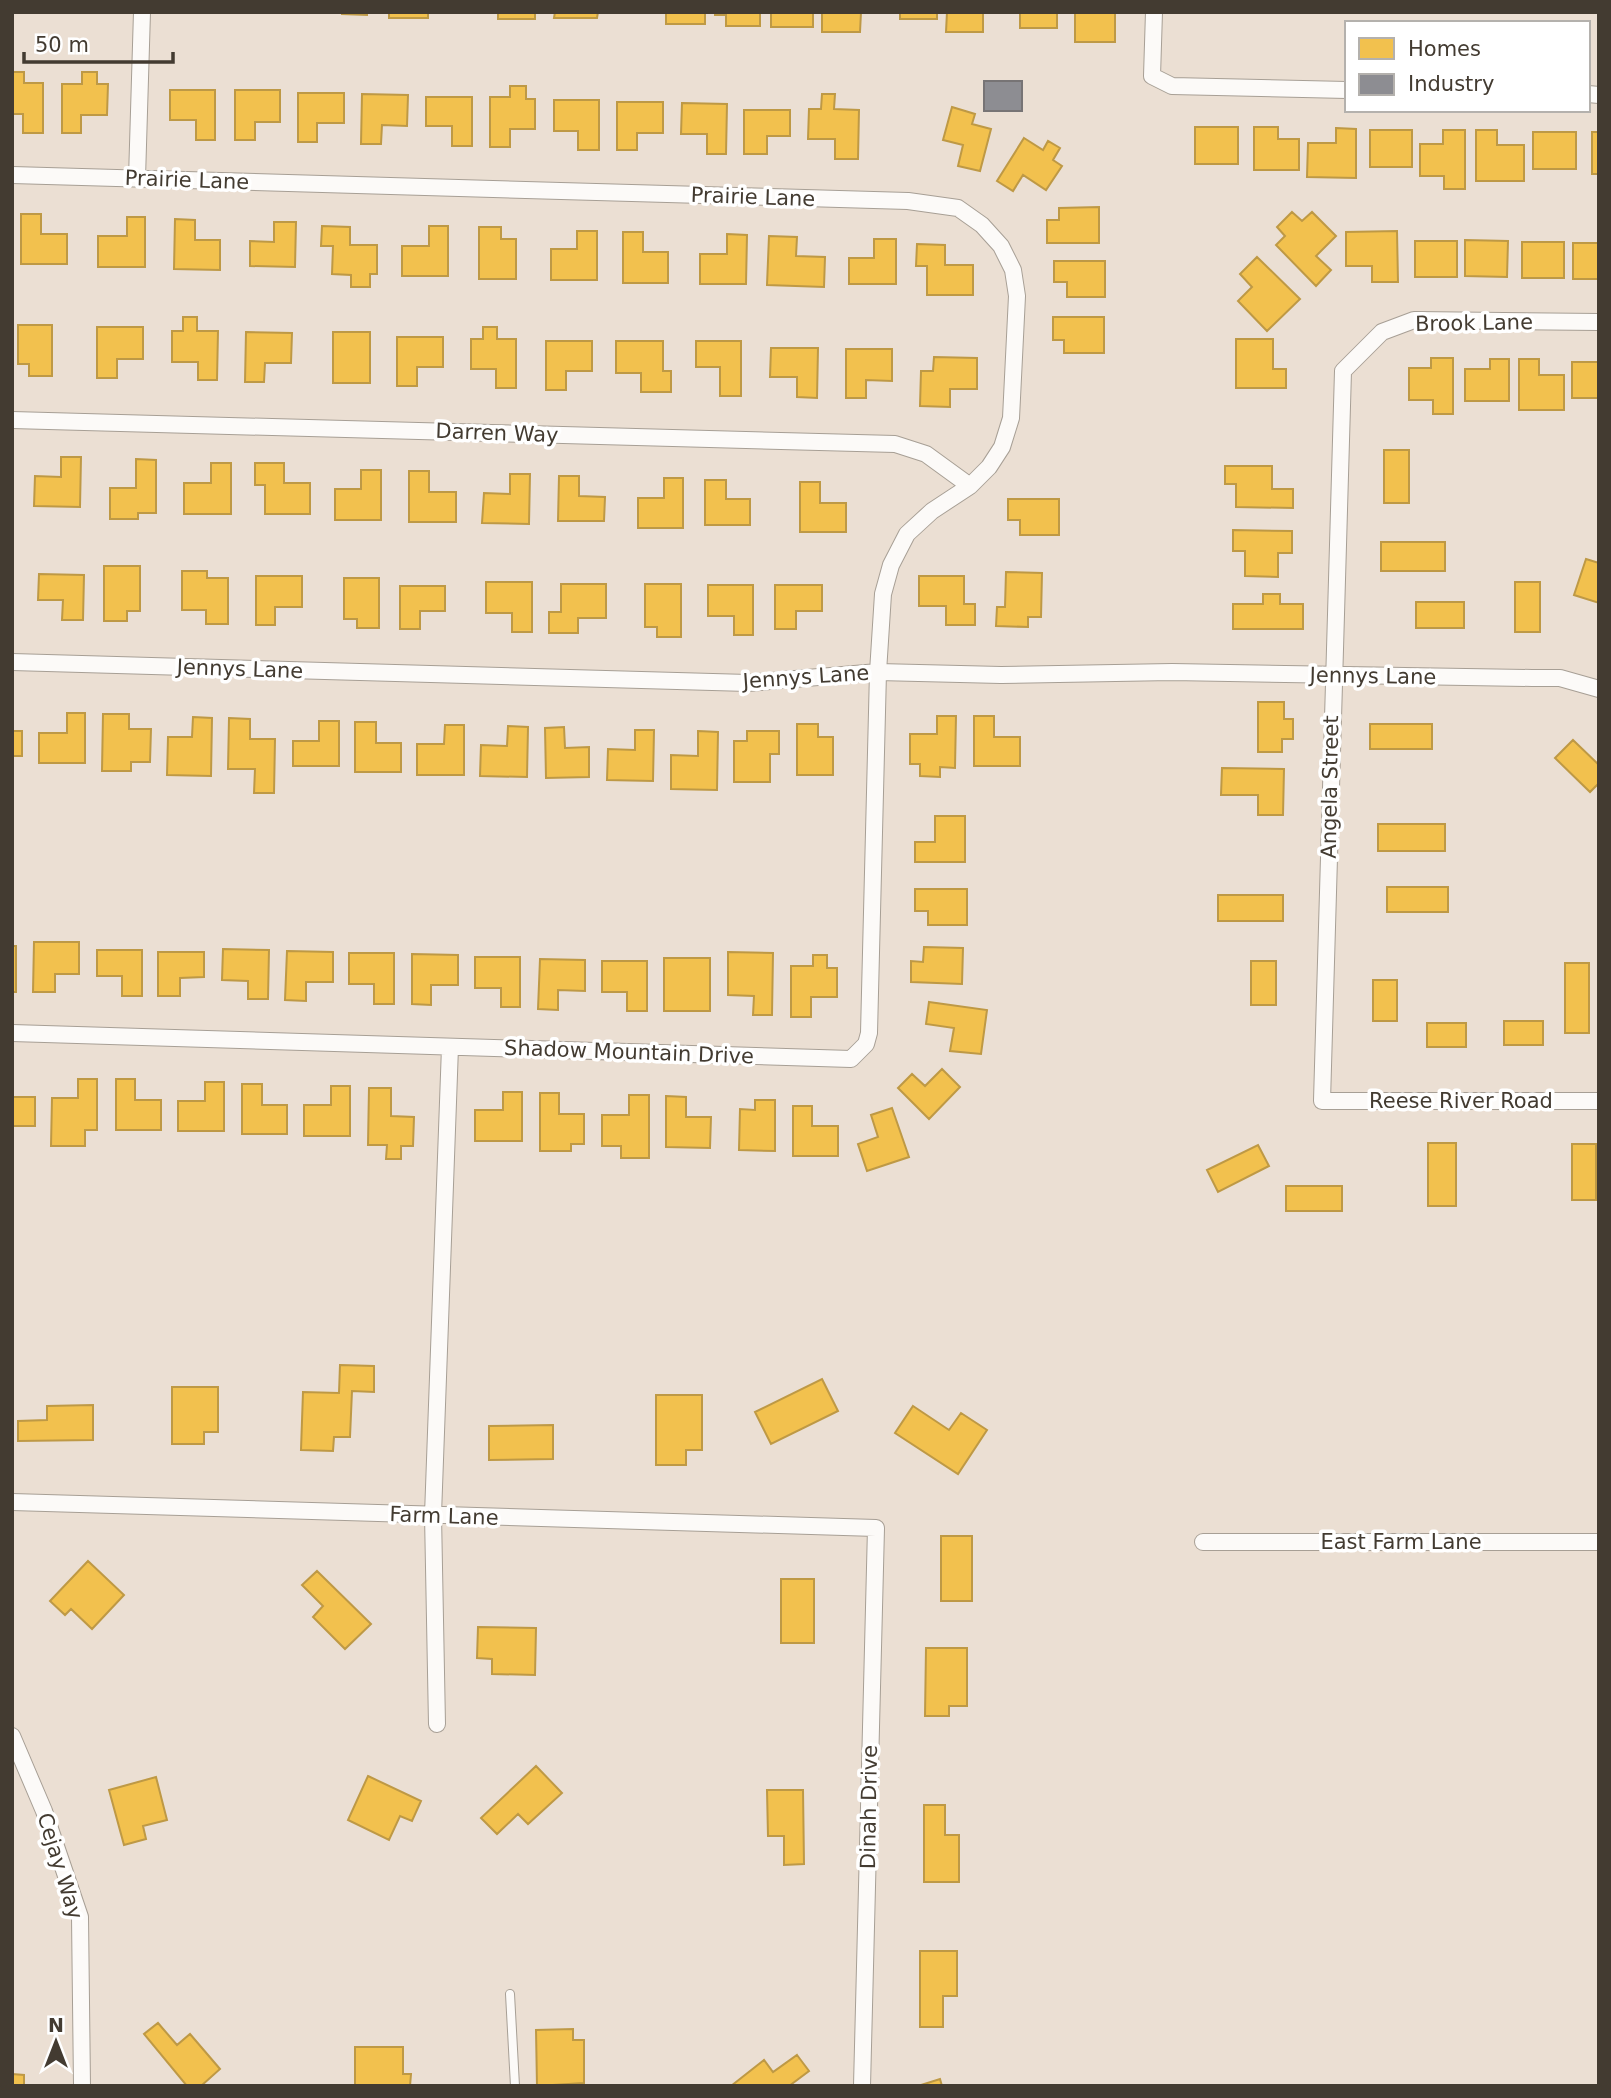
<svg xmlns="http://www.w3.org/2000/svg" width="1611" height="2098" viewBox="0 0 1611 2098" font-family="'DejaVu Sans',sans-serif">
<rect width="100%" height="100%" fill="#ebdfd3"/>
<path fill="#f2c14e" stroke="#be9945" stroke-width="2" d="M342 12H367V15L342 14Z
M389 12H428V18H389Z
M498 12H535V19H498Z
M555 12H598L597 18H554Z
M666 12H705V24H666Z
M715 12H760V26H726V15H715Z
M771 12H813V27H771Z
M822 12H861L860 32H822Z
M900 12H937V19H900Z
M947 12H983V32H946Z
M1020 12H1057V28H1020Z
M1075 12H1115V42H1075Z
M12 72H24V83H43V133H23V114H12Z
M82 72H97V84H108L107 115H81V133H62V84H82Z
M510 86H526V99H535V129H510V147H490V97H510Z
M170 90H215V140H196V120H170Z
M235 90H280V122H255V140H235Z
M298 93H344V123H317V142H298Z
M362 94 408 95 407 126 382 125 381 144H361Z
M822 94H835L834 109 859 110 858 159H835V139H808L809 109H821Z
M426 97H472V146H452V126H426Z
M554 100H599V150H578V131H554Z
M617 102H663V133H637V150H617Z
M682 103 727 104 726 154H707V134H681Z
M952 107 975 114 972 124 991 129 980 171 958 166 963 145 943 140Z
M744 110H790V136H767V154H744Z
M1195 127H1238V164H1195Z
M1254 127H1278V139H1299V170H1254Z
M1336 128 1356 129V178L1307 177 1308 143H1336Z
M1370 130H1412V167H1370Z
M1443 130H1465V189H1444V176H1420V144H1443Z
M1476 130H1497V145H1524V181H1476Z
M1533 132H1576V169H1533Z
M1592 132H1599V174H1592Z
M1024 138 1043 150 1048 141 1060 148 1053 160 1062 166 1046 190 1023 175 1013 191 997 181Z
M1099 207V243H1047V220H1059V208Z
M1292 212 1302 221 1312 212 1336 236 1316 256 1331 270 1316 286 1276 245 1285 236 1277 227Z
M21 214H41V234H67V264H21Z
M127 217H145V267H98V236H127Z
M175 219 195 220V240H220V270L174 269Z
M274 222H296L295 267 250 266V241L274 242Z
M322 226 350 227V245H377V274H370V287H351V275L332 274 333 246H321Z
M429 226H448V276H402V246H429Z
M479 227H501V239H516V279H479Z
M577 231H597V280H551V249H577Z
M1397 231 1398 282H1372V266H1346V232Z
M623 232H643V252H668V283H623Z
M727 234 747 235 746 284H700V254H727Z
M769 236 797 237 796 256 825 257 824 287 767 285Z
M874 239H896V284H849V258H874Z
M1465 240 1508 241 1507 277 1465 276Z
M1415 241H1457V277H1415Z
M1522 242H1564V278H1522Z
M1573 243H1599V279H1573Z
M917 244 945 245V265H973V295H927V266H916Z
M1257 257 1300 299 1267 331 1238 301 1252 287 1240 274Z
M1054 261H1105V297H1067V282H1054Z
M183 317H197V331H218L217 380H198V362H172V331H183Z
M1053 317H1104V353H1064V340H1053Z
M18 325H52V376H29V364H18Z
M97 327H143V359H117V378H97Z
M483 327H497V339H516V388H496V369H471V339H483Z
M246 332 292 333 291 363H265L264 382H245Z
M333 332H370V383H333Z
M397 337H443V367H417V386H397Z
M1236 339H1273V369H1286V388H1236Z
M546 341H592V371H566V390H546Z
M616 341H663V371H671V392H641V373H616Z
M696 341H741V396H720V367H696Z
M771 348H818L817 398 797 397V377H770Z
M846 349H892V381L866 380V398H846Z
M934 357 977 358V389H950V407L920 406 921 371H933Z
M1431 358H1453V414H1433V400H1409V368H1431Z
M1490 359H1509V401H1465V369H1490Z
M1519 359H1539V375H1564V410H1519Z
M1572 362H1599V398H1572Z
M1384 450H1409V503H1384Z
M61 457H81L80 507 34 506 35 476 61 477Z
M136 459 156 460V513H138V519H110V488H136Z
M211 463H231V514H184V483H211Z
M255 463H284V483H310V514H265V485H255Z
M1225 466H1272V489H1293V508L1236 507V484H1225Z
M361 470H381V520H335V489H361Z
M409 471H429V492H456V522H409Z
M510 474H530L529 524 482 523 484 493 510 494Z
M559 476H579V496L605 497 604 521H558Z
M664 478H683V528H638V498H664Z
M705 480H726V499H750V525H705Z
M800 482H820V503H846V532H800Z
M1008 499H1059V535H1020V520H1008Z
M1233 530 1292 531V553H1278V577L1245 576V551H1233Z
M1381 542H1445V571H1381Z
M1586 559 1599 563V603L1574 595Z
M104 566H140V611H127V621H104Z
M182 571H207V578H228V624H206V610H182Z
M1006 572 1042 573 1041 617H1028V627L996 626 997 607H1005Z
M39 574 84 575 83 620H62L63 600H38Z
M256 576H302V607H275V625H256Z
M919 576H964V604H975V625H946V606H919Z
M344 578H379V628H357V619H344Z
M486 582H532V632H512V613H486Z
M1515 582H1540V632H1515Z
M561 584H606V618H578V633H549V612H561Z
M645 584H681V637H657V627H645Z
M708 585H753V635H734V616H708Z
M775 585H822V611H796V629H775Z
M400 586H445V611H420V629H400Z
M1263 594H1280V604H1303V629H1233V604H1263Z
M1416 602H1464V628H1416Z
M1258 702H1284V719H1293V739H1282V752H1258Z
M67 713H85V763H39V733H67Z
M103 714H129V729H151L150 762H131V771H102Z
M937 716H956L955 768 940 767V777L920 776V764H910V734H937Z
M974 716H994V737H1020V766H974Z
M193 717 212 718 211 776 167 775 168 737H192Z
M229 718 250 719V739H275L274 793H254L255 769H228Z
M319 721H339V766H293V741H319Z
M355 722H376V743H401V772H355Z
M797 724H818V737H833V775H797Z
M1370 724H1432V749H1370Z
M445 725H464V775H417V744H444Z
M508 726 528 727 527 777 480 776 481 745 507 746Z
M564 727 565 748 589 747V777L546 778 545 728Z
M635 730H654L653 781 607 780 608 749 635 750Z
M12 731H22V756H12Z
M698 731 718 732 717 790 671 789V755L698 756Z
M747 731H779V754H770V782H734V741H747Z
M1573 740 1599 765V783L1590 792 1555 758Z
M1222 768 1284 769 1283 815H1258V795H1221Z
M935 816H965V862H915V842H935Z
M1378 824H1445V851H1378Z
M1387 887H1448V912H1387Z
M915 889H967V925H928V911H915Z
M1218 895H1283V921H1218Z
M34 942H79V974H55V992H33Z
M12 946H16V992H12Z
M924 947 963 948 962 984 911 982V961L923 962Z
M223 949 269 950 268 999H248V981L222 980Z
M97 950H142V996H122V976H97Z
M287 951 333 952V982H306V1001L285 1000Z
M158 952H204V977L180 978V996H158Z
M728 952 773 953 772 1015H753L754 996 728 995Z
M349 953H394V1004H374V984H349Z
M412 954 458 955V985H431V1005L412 1004Z
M813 955H827V968H837V997H811V1017H791V966H813Z
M475 957H520V1007H501V988H475Z
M664 958H710V1011H664Z
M540 959 585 960V991L558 990V1010L538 1009Z
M602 961H647V1011H627V992H602Z
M1251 961H1276V1005H1251Z
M1565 963H1589V1033H1565Z
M1373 980H1397V1021H1373Z
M929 1002 987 1010 981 1054 950 1051 954 1028 926 1024Z
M1504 1021H1543V1045H1504Z
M1427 1023H1466V1047H1427Z
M942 1069 960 1087 929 1119 898 1088 912 1074 925 1086Z
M78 1079H97V1130H85V1146H51L52 1098H78Z
M116 1079H135V1100H161V1130H116Z
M205 1082H224V1131H178V1101H205Z
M242 1084H262V1105H287V1134H242Z
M331 1086H350V1136H304V1105H331Z
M369 1088H391V1116L414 1117 413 1146H401V1159H386L387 1145H368Z
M503 1092H522V1141H475V1110H503Z
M540 1093H559V1114H584V1144H571V1151H540Z
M629 1095H649V1158H621V1146H602V1115H629Z
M666 1096 686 1097V1117H711L710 1148 666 1147Z
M12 1097H35V1126H12Z
M755 1100H775V1151L739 1150 740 1109 755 1110Z
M793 1106H812V1126H838V1156H793Z
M892 1108 909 1157 867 1171 858 1144 878 1137 871 1115Z
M1428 1143H1456V1206H1428Z
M1572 1144H1596V1200H1572Z
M1258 1145 1269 1166 1218 1192 1207 1170Z
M1286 1186H1342V1211H1286Z
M340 1365 374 1366V1392L352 1391 350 1437H334L333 1451 301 1450 303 1392 339 1393Z
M822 1379 838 1411 771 1444 755 1412Z
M172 1387H218V1432H204V1444H172Z
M656 1395H702V1450H686V1465H656Z
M93 1405V1440L18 1441V1421L47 1420V1406Z
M913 1406 949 1430 961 1413 987 1430 958 1474 895 1433Z
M553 1425V1459L489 1460V1426Z
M941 1536H972V1601H941Z
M88 1561 124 1595 92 1629 71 1609 65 1615 50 1601Z
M317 1571 371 1624 345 1649 313 1617 323 1606 302 1585Z
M781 1579H814V1643H781Z
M478 1627 536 1628 535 1675 492 1674V1659L477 1658Z
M926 1648H967V1706H949V1716H925Z
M536 1766 562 1793 528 1824 518 1814 497 1834 481 1818Z
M368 1776 421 1801 412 1821 400 1816 389 1840 348 1820Z
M156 1777 167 1820 143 1826 146 1839 124 1845 109 1790Z
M767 1790H803L804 1864 784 1865V1836H768Z
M924 1805H945V1835H959V1882H924Z
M920 1951H957V1996H943V2027H920Z
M158 2023 177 2045 190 2034 220 2069 201 2086H187L144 2034Z
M573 2029V2040H584V2083L537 2086 536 2030Z
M355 2047H403V2074H411L410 2086H355Z
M797 2055 809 2071 789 2086H731L764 2060 773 2072Z
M12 2074 24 2075V2086H12Z
M940 2079 942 2086H921V2085Z"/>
<path fill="#8d8d92" stroke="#777475" stroke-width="2" d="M984 81H1022V111H984Z"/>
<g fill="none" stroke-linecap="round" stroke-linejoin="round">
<defs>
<path id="lane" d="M510 1994 515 2086"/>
<path id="street" d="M1154 12 1152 76 1172 86 1347 90
M1588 94 1599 95
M12 175 908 201 958 208 982 225 1001 246 1013 270 1017 296 1011 418 1002 447 989 467 970 486 932 511 907 534 891 565 883 594 878 672 869 1033 866 1044 851 1059 12 1033
M137 178 142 12
M1599 322 1414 320 1382 332 1343 371 1322 1101H1599
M12 420 895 444 926 454 970 486
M12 662 748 683 878 672 1001 675 1172 672 1532 678H1560L1599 689
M12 1502 876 1528 862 2086
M1203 1542H1599
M437 1724 433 1515 450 1047
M12 1736 44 1811 80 1917 82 2086"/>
</defs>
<use href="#lane" stroke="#a79f95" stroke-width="10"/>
<use href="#street" stroke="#a79f95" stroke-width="18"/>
<use href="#lane" stroke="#fcfaf8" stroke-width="8"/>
<use href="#street" stroke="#fcfaf8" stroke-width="16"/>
</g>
<g text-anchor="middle" stroke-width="7" stroke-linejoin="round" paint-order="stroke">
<g font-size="21" fill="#433b31" stroke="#fff">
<text transform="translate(187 180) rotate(2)" y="7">Prairie Lane</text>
<text transform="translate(753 197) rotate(2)" y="7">Prairie Lane</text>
<text transform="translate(1474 323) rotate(-1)" y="7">Brook Lane</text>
<text transform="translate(497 433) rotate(2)" y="7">Darren Way</text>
<text transform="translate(240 669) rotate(2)" y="7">Jennys Lane</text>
<text transform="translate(1373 676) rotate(1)" y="7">Jennys Lane</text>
<text transform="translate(806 677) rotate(-4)" y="7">Jennys Lane</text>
<text transform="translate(1330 787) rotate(-89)" y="7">Angela Street</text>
<text transform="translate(629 1052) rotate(2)" y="7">Shadow Mountain Drive</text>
<text x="1461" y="1108">Reese River Road</text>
<text transform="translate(444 1516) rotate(2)" y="7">Farm Lane</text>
<text x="1401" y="1549">East Farm Lane</text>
<text transform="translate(869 1807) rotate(-89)" y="7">Dinah Drive</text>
<text transform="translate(60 1866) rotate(73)" y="7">Cejay Way</text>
</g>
</g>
<rect width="1611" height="2098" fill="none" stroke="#433b31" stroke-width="28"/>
<rect x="1345" y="21" width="245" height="91" fill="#ffffff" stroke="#b4b1ad" stroke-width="2"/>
<rect x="1359" y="38" width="35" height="21" fill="#f2c14e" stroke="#b4b1ad" stroke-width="2"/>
<text x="1408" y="56" font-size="21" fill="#433b31">Homes</text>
<rect x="1359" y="74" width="35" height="21" fill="#8d8d92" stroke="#b4b1ad" stroke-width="2"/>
<text x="1408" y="91" font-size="21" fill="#433b31">Industry</text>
<g transform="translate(56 2042)" stroke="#ffffff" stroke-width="5" paint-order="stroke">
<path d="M0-5L12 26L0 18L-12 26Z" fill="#433b31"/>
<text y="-10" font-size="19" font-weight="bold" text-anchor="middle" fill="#433b31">N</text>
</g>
<path d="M24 52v10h149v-10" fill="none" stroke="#433b31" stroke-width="3.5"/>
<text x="35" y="52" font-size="21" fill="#433b31" stroke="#ffffff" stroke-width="5" paint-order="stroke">50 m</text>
</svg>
